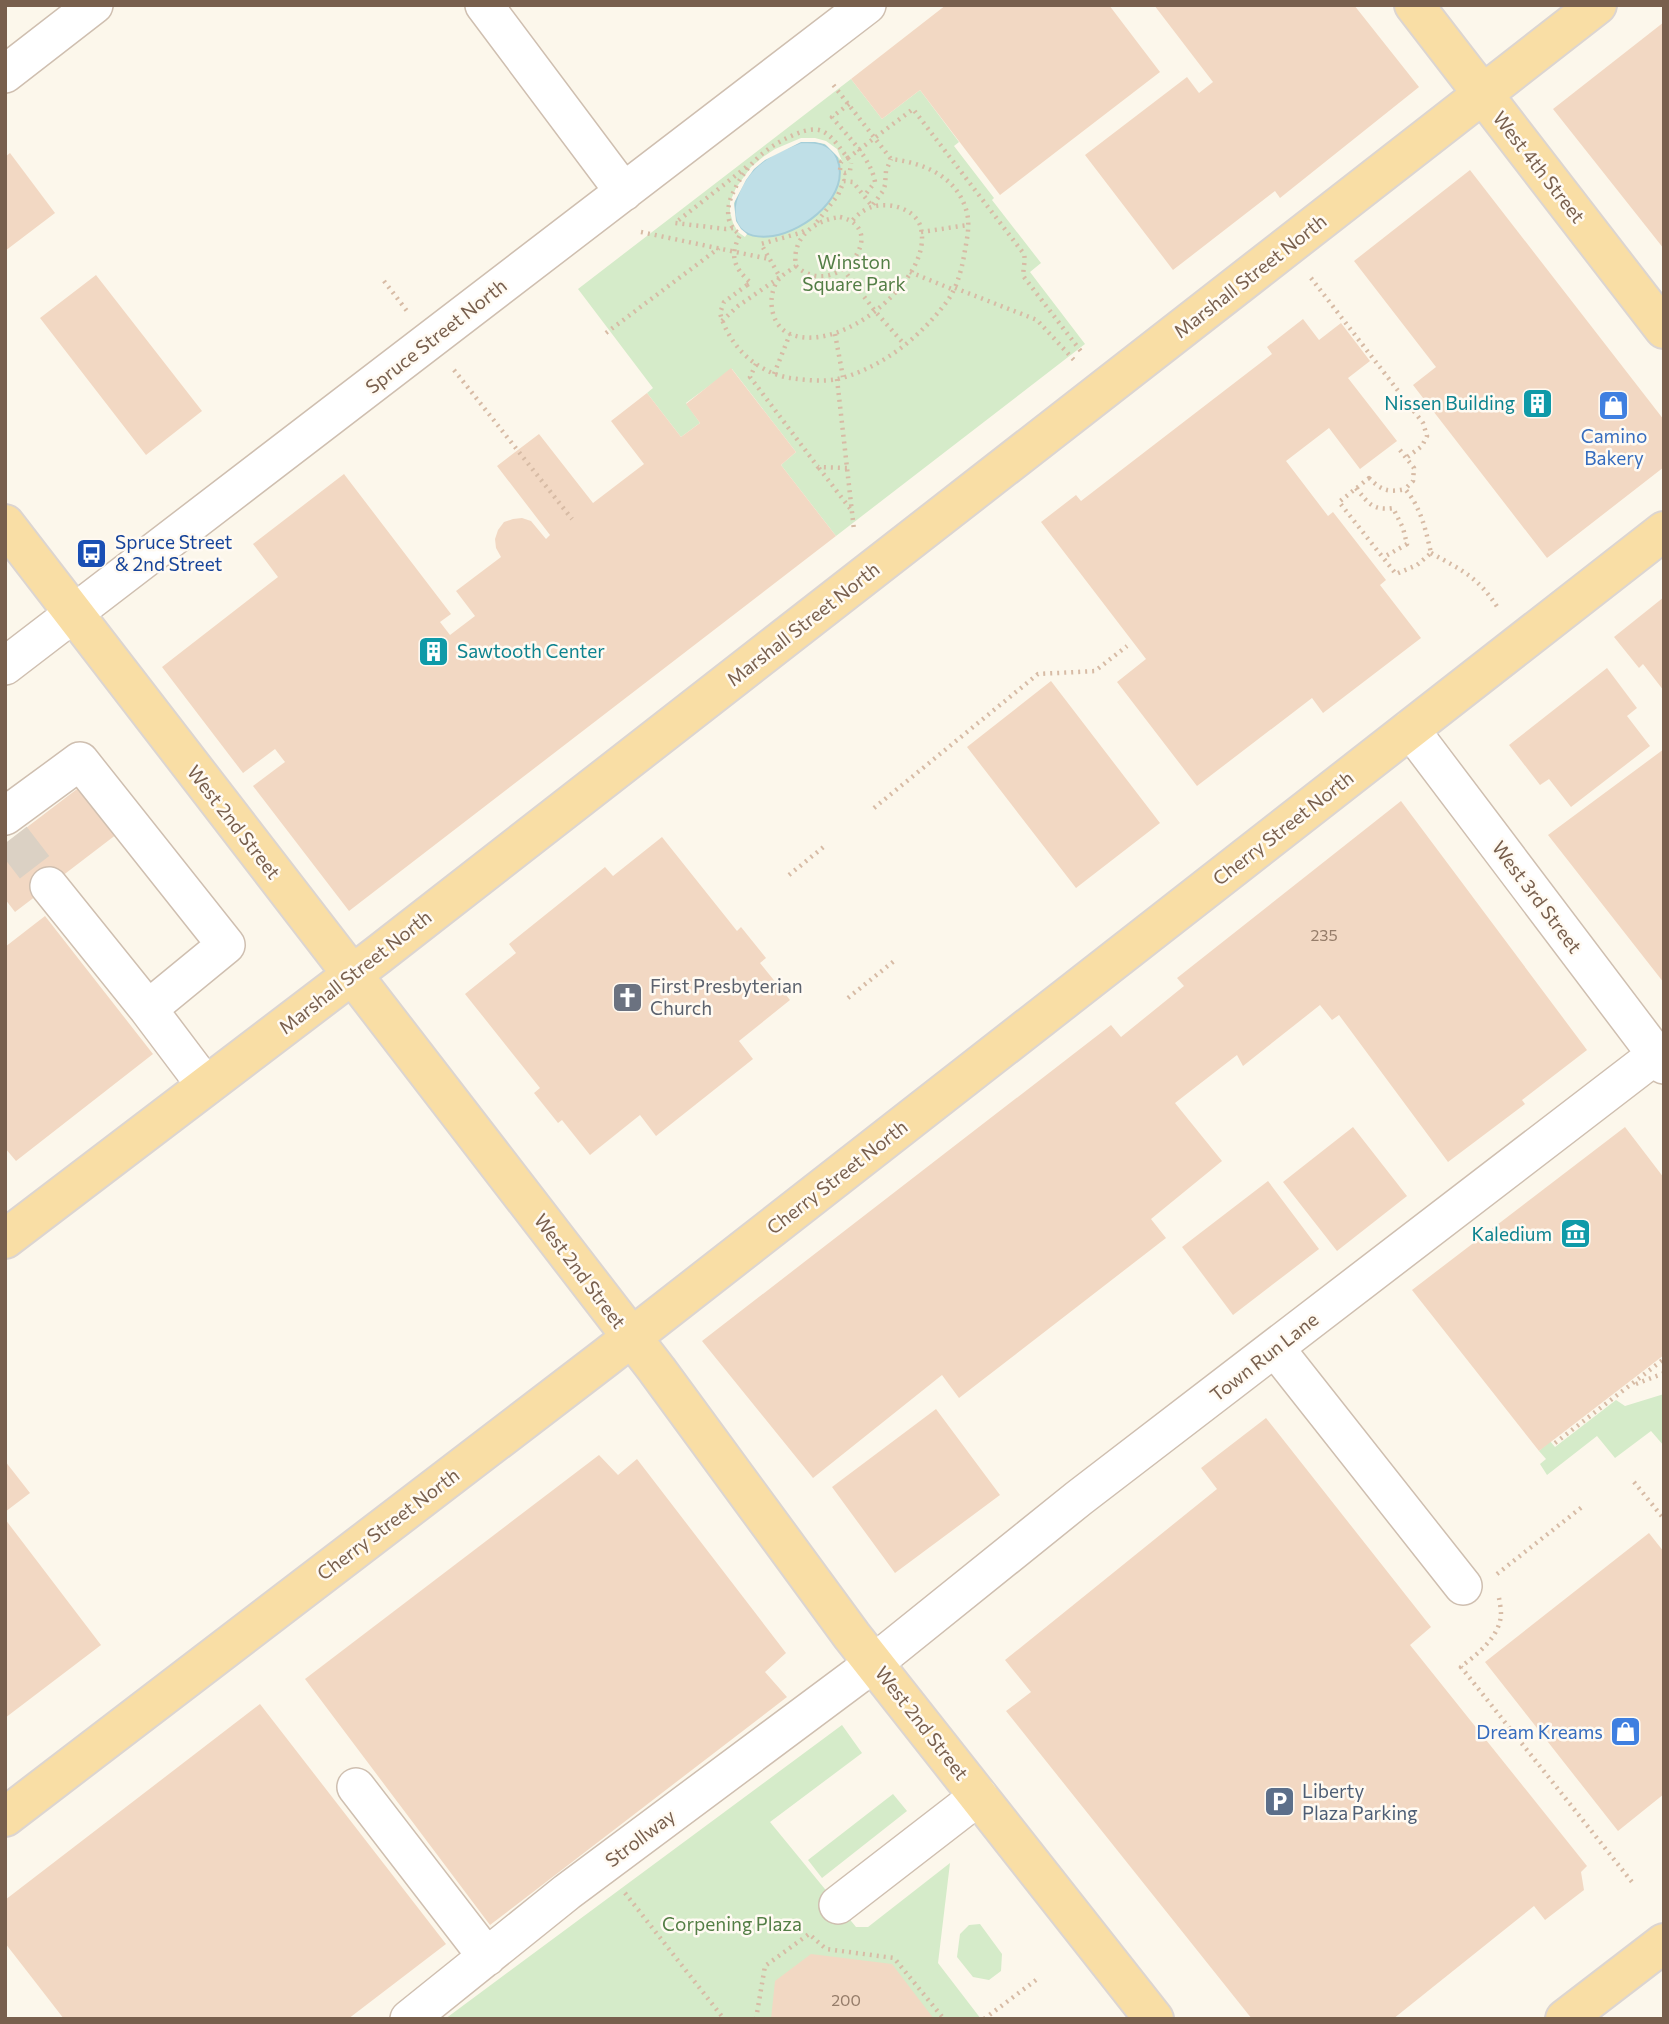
<svg xmlns="http://www.w3.org/2000/svg" width="1669" height="2024" viewBox="0 0 1669 2024" font-family="Commissioner,sans-serif">
<rect width="100%" height="100%" fill="#fcf7eb"/>
<path fill="#d5ebc9" d="M851 79 882 119 920 90 959 142 954 146 994 198 992 200 1041 263 1030 272 1085 344 836 536 781 465 796 452 732 369 686 403 700 423 681 437 647 393 653 388 578 289Z
M1664 1394V1446L1651 1431 1615 1458 1597 1436 1547 1475 1540 1464 1546 1459 1539 1451 1550 1441 1555 1447 1616 1400 1625 1406Z
M842 1725 862 1753 770 1822 856 1927H868L950 1863 938 1963 981 2019H445Z
M893 1794 907 1811 822 1878 808 1860Z
M980 1924 1002 1954 1001 1971 989 1980 973 1977 957 1957 960 1934 969 1925Z"/>
<path fill="#bfdfe7" stroke="#a5ced8" stroke-width="2" d="M801 142C817 142 830 143 837 158 852 195 805 231 773 236 721 243 729 194 755 168 768 155 785 149 801 142Z"/>
<path fill="#fcf7eb" d="M801 138H815L826 141 837 149 842 161 825 144 815 142H801L765 160 754 169 746 180 734 203 736 221 741 229 747 234 745 237 738 232 733 223 730 212V202L736 188 751 167 763 157 775 149Z"/>
<path fill="#f2d8c3" d="M946 5H1109L1160 72 1000 195 920 90 882 119 851 79Z
M1154 5H1354L1419 87 1280 198 1275 191 1173 270 1085 155 1187 77 1199 93 1213 82Z
M1664 22V249L1553 109Z
M10 153 55 213 5 251V157Z
M1470 170 1664 420V467L1547 558 1413 385 1436 367 1354 261Z
M96 275 202 411 146 455 40 318Z
M1303 319 1319 340 1341 323 1370 361 1348 378 1397 441 1360 469 1329 428 1286 461 1328 516 1333 512 1386 580 1380 585 1421 638 1323 713 1312 698 1197 786 1117 682 1146 659 1041 522 1076 495 1081 501 1272 354 1267 347Z
M731 368 796 452 781 465 836 536 349 911 253 786 285 762 275 749 243 773 162 667 278 577 253 544 344 474 451 614 440 622 450 635 475 616 456 591 501 557 496 548 495 539 498 530 504 522 513 519 522 518 531 521 546 539 550 535 497 466 539 434 593 503 644 464 611 421 647 393 681 437 700 423 686 404Z
M1664 597V691L1643 664 1639 668 1614 637Z
M1607 668 1637 708 1627 716 1650 746 1571 807 1549 779 1540 785 1509 745Z
M1051 681 1160 823 1076 888 967 747Z
M1664 749V983L1548 835Z
M81 786 117 834 15 912 5 899V844Z
M1401 801 1587 1050 1522 1100 1525 1104 1448 1162 1339 1015 1332 1020 1320 1005 1243 1066 1237 1055 1175 1103 1222 1161 1151 1219 1166 1238 959 1398 942 1375 813 1478 702 1341 1111 1025 1121 1037 1184 986 1177 978Z
M662 837 737 931 741 927 766 958 760 963 790 1000 739 1041 753 1059 656 1136 640 1115 590 1155 562 1120 558 1123 534 1093 540 1088 465 994 516 953 509 944 605 867 613 876Z
M45 916 153 1054 16 1161 5 1148V947Z
M1353 1127 1407 1196 1337 1251 1283 1182Z
M1625 1127 1664 1178V1355L1539 1451 1412 1290Z
M1268 1181 1319 1249 1233 1315 1182 1247Z
M936 1409 1000 1495 895 1573 832 1487Z
M1266 1418 1431 1627 1410 1645 1587 1866 1581 1872 1584 1890 1545 1920 1534 1906 1393 2019H1252L1006 1711 1031 1692 1005 1660 1217 1489 1201 1468Z
M599 1455 618 1475 637 1459 786 1653 765 1672 787 1697 490 1925 305 1679Z
M5 1461 30 1493 5 1512Z
M5 1519 101 1645 5 1718Z
M1649 1533 1664 1552V1794L1618 1831 1485 1662Z
M260 1704 446 1944 348 2019H64L5 1943V1900Z
M811 1954 892 1964 934 2019H771L775 1981Z"/>
<g fill="none" stroke-linecap="round" stroke-linejoin="round">
<path stroke="#dbd1c4" stroke-width="37" stroke-dasharray="37 18" stroke-linecap="butt" d="M12 838 49 886"/>
<defs>
<path id="minor" d="M484 5 624 192
M5 74 94 5
M5 666 867 5
M1410 729 1664 1065
M5 816 80 761 226 945 148 1009
M49 886 148 1009 206 1086
M1275 1348 1463 1586
M356 1787 487 1957
M838 1905 979 1796
M409 2019 567 1892 874 1663 1079 1498 1656 1055"/>
<path id="major" d="M1414 5 1664 329
M5 524 657 1370 852 1636 1154 2019
M5 1239 378 955 1597 5
M5 1817 605 1358 1664 531
M1565 2019 1664 1943"/>
</defs>
<use href="#minor" stroke="#cfbfb0" stroke-width="40"/>
<use href="#major" stroke="#dcd5d1" stroke-width="42"/>
<path stroke="#d7bba5" stroke-width="4.5" stroke-dasharray="2 5" stroke-linecap="butt" d="M849 104 832 117C847 136 871 158 875 182L864 196
M848 158 841 162 840 170 845 173 850 171 851 163
M840 217C893 229 836 303 796 266 791 238 814 220 840 217Z
M817 222 838 195 844 181 853 182 872 206 883 191 885 185 886 171 891 159
M733 228 726 229 675 223 749 165
M641 232 769 259
M921 232 968 225
M796 266C791 270 783 274 779 279 766 295 770 326 790 334 819 346 858 326 879 308 901 290 930 256 920 225 913 207 885 201 869 208 862 211 857 215 852 221
M843 269 875 311 905 345
M910 272 954 290
M1024 277 1083 354
M1311 278 1423 423 1427 436 1422 446 1406 458
M384 281 407 311
M747 285 724 302 720 313C729 346 756 372 790 378 805 380 823 382 838 379 881 368 918 339 945 304 957 289 962 269 965 250 967 239 970 225 967 213 958 177 925 163 891 159L831 82
M955 288 1037 320 1074 360
M722 321 738 306 780 277 761 244 800 233 808 229
M606 333 719 248
M835 334 843 377
M756 364 750 377 818 467 847 468
M454 370 572 519
M774 374 790 334
M837 379 854 530
M1400 450 1414 468 1413 481 1405 489
M819 468 852 511
M1369 478C1381 490 1388 493 1405 489 1421 507 1426 531 1431 553L1417 565 1396 574 1339 502Z
M1356 488C1368 503 1373 511 1393 508L1403 528 1407 544 1384 557
M1431 553C1463 571 1477 576 1498 608
M874 808 1038 674 1095 671 1127 646
M789 875 826 845
M848 998 894 961
M1636 1384 1664 1373
M1555 1443 1664 1359
M1634 1482 1664 1519
M1497 1574 1582 1507
M1499 1598C1500 1603 1501 1610 1501 1615 1499 1638 1477 1654 1461 1667L1632 1882
M625 1893 724 2019
M756 2019 765 1966 809 1934 826 1949 894 1958 944 2019
M984 2019 1036 1980"/>
<use href="#minor" stroke="#fff" stroke-width="37"/>
<use href="#major" stroke="#f9dea5" stroke-width="38"/>
<path stroke="#d7bba5" stroke-width="4.5" stroke-dasharray="2 5" stroke-linecap="butt" d="M747 285 751 283C734 268 729 256 740 235 736 231 732 228 730 223 726 213 729 200 734 191 747 162 771 143 801 132 807 130 815 128 822 131 833 136 840 149 848 158L913 109 1024 254C1026 262 1022 270 1024 277"/>
</g>
<defs>
<symbol id="building-square" viewBox="-11 -11 22 22"><rect x="-9" y="-9" width="18" height="18" rx="4" fill="#0f9aa8" stroke="#fffaf2"/><path d="M-4-6H4V6H1V3H-1V6H-4ZM-2.5-4.3h1.7v1.8h-1.7ZM.8-4.3h1.7v1.8H.8ZM-2.5-1h1.7V.8h-1.7ZM.8-1h1.7V.8H.8Z" fill="#fff"/></symbol>
<symbol id="shop-square" viewBox="-11 -11 22 22"><rect x="-9" y="-9" width="18" height="18" rx="4" fill="#3f7fe0" stroke="#fffaf2"/><path d="M-5-2.5h2.3a2.7 3.5 0 0 1 5.4 0H5L5.5 6h-11ZM-1.5-2.5h3a1.5 2.3 0 0 0-3 0Z" fill="#fff"/></symbol>
<symbol id="bus-square" viewBox="-11 -11 22 22"><rect x="-9" y="-9" width="18" height="18" rx="4" fill="#1a4fb4" stroke="#fffaf2"/><path d="M-5-6H5V4H4V6H2V4H-2V6H-4V4H-5ZM-3.5-4V0h7V-4ZM-3.5 1.2v1.5H-2V1.2ZM2 1.2v1.5H3.5V1.2Z" fill="#fff"/></symbol>
<symbol id="church-square" viewBox="-11 -11 22 22"><rect x="-9" y="-9" width="18" height="18" rx="4" fill="#6b7280" stroke="#fffaf2"/><path d="M-1.2-6h2.4v3.5h3.3v2.4h-3.3V6h-2.4V-.1h-3.3v-2.4h3.3Z" fill="#fff"/></symbol>
<symbol id="museum-square" viewBox="-11 -11 22 22"><rect x="-9" y="-9" width="18" height="18" rx="4" fill="#0f9aa8" stroke="#fffaf2"/><path d="M0-6L6-3V-2H-6V-3ZM-5-1h2V3h-2ZM-1-1h2V3h-2ZM3-1h2V3H3ZM-6 4H6V6H-6Z" fill="#fff"/></symbol>
<symbol id="parking-square" viewBox="-11 -11 22 22"><rect x="-9" y="-9" width="18" height="18" rx="4" fill="#5c6f8a" stroke="#fffaf2"/><path d="M-3.5-5.5H1a3.5 3.5 0 0 1 0 7H-1V5.5H-3.5ZM-1-3.4V-.6H.8a1.4 1.4 0 0 0 0-2.8Z" fill="#fff"/></symbol>
</defs>
<g fill-rule="evenodd">
<use href="#building-square" x="1520" y="386" width="35" height="35"/>
<use href="#shop-square" x="1596" y="388" width="35" height="35"/>
<use href="#bus-square" x="74" y="536" width="35" height="35"/>
<use href="#building-square" x="416" y="634" width="35" height="35"/>
<use href="#church-square" x="610" y="980" width="35" height="35"/>
<use href="#museum-square" x="1558" y="1216" width="35" height="35"/>
<use href="#shop-square" x="1608" y="1714" width="35" height="35"/>
<use href="#parking-square" x="1262" y="1784" width="35" height="35"/>
</g>
<g text-anchor="middle" stroke-width="5" stroke-linejoin="round" paint-order="stroke">
<g font-size="16" fill="#967d6a">
<text x="1324" y="941">235</text>
<text x="846" y="2006">200</text>
</g>
<g font-size="19" fill="#785f4d" stroke="#fffaf2">
<text transform="translate(1539 167) rotate(52)" y="7">West 4th Street</text>
<text transform="translate(1250 276) rotate(-38)" y="7">Marshall Street North</text>
<text transform="translate(436 336) rotate(-38)" y="7">Spruce Street North</text>
<text transform="translate(803 624) rotate(-38)" y="7">Marshall Street North</text>
<text transform="translate(234 822) rotate(52)" y="7">West 2nd Street</text>
<text transform="translate(1283 828) rotate(-38)" y="7">Cherry Street North</text>
<text transform="translate(1537 897) rotate(53)" y="7">West 3rd Street</text>
<text transform="translate(355 972) rotate(-38)" y="7">Marshall Street North</text>
<text transform="translate(837 1177) rotate(-38)" y="7">Cherry Street North</text>
<text transform="translate(580 1271) rotate(53)" y="7">West 2nd Street</text>
<text transform="translate(1264 1357) rotate(-38)" y="7">Town Run Lane</text>
<text transform="translate(388 1524) rotate(-37)" y="7">Cherry Street North</text>
<text transform="translate(922 1723) rotate(52)" y="7">West 2nd Street</text>
<text transform="translate(640 1838) rotate(-37)" y="7">Strollway</text>
</g>
<g font-size="19" fill="#537e45" stroke="#fffaf2">
<text x="854" y="269">Winston<tspan x="854" dy="22">Square Park</tspan></text>
<text x="732" y="1931">Corpening Plaza</text>
</g>
<g font-size="19" fill="#0d838f" stroke="#fffaf2" text-anchor="end">
<text x="1515" y="410">Nissen Building</text>
<text x="457" y="658" text-anchor="start">Sawtooth Center</text>
<text x="1552" y="1241">Kaledium</text>
</g>
<g font-size="19" fill="#366cbe" stroke="#fffaf2">
<text x="1614" y="443">Camino<tspan x="1614" dy="22">Bakery</tspan></text>
<text x="1603" y="1739" text-anchor="end">Dream Kreams</text>
</g>
<g font-size="19" fill="#164399" stroke="#fffaf2" text-anchor="start">
<text x="115" y="549">Spruce Street<tspan x="115" dy="22">&amp; 2nd Street</tspan></text>
</g>
<g font-size="19" fill="#5b616d" stroke="#fffaf2" text-anchor="start">
<text x="650" y="993">First Presbyterian<tspan x="650" dy="22">Church</tspan></text>
</g>
<g font-size="19" fill="#4e5e75" stroke="#fffaf2" text-anchor="start">
<text x="1302" y="1798">Liberty<tspan x="1302" dy="22">Plaza Parking</tspan></text>
</g>
</g>
<rect width="1669" height="2024" fill="none" stroke="#785f4d" stroke-width="14"/>
</svg>
